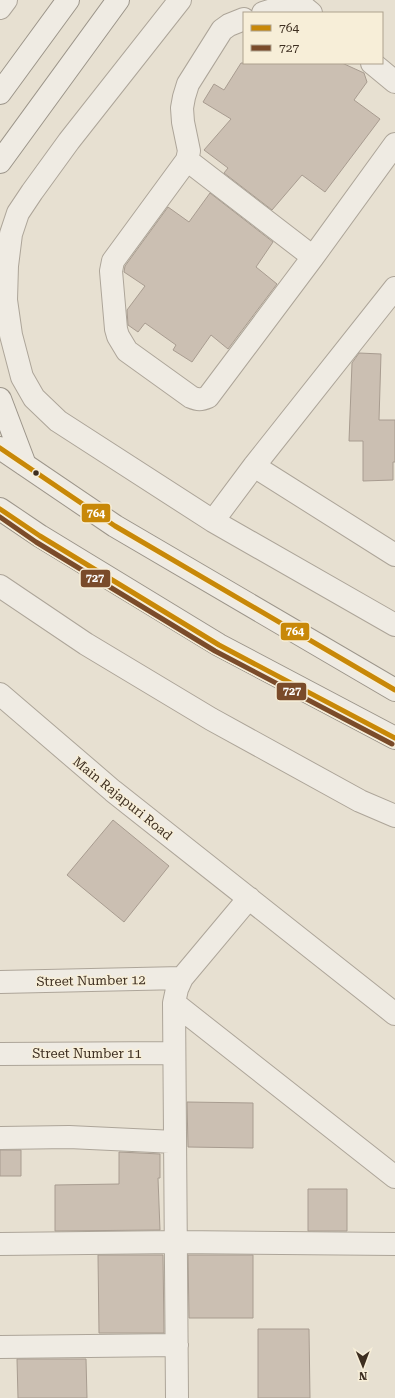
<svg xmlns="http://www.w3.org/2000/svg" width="395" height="1398" viewBox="0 0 395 1398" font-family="'Roboto Serif',serif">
<rect width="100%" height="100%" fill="#e7e0d1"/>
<path fill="#cbbfb2" stroke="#a89c90" d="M241 63H342L364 73 367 82 354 100 380 119 325 192 302 175 272 210 224 173 228 168 204 150 231 119 203 102 214 84 224 90Z
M210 193 273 242 256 267 277 284 228 349 211 335 192 362 173 350 176 345 145 323 138 332 128 325 127 310 145 286 124 272 125 266 168 207 189 222Z
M359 353 381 354 379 420H395V462H393V480L363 481V441H349L352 363Z
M113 820 169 866 124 922 67 875Z
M187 1102 253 1103V1148L188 1147Z
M0 1150H21V1176H0Z
M119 1152 160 1154V1178H158L160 1230 55 1231V1185L119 1184Z
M308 1189H347V1231H308Z
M98 1255H163L164 1333H99Z
M188 1255H253V1318H189Z
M258 1329H309L310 1398H258Z
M17 1359H86L87 1398H18Z"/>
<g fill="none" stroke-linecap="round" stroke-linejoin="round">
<defs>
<path id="street" d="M180 0 69 141 32 192 18 213 11 234 7 266 6 300 11 335 22 377 34 398 58 421 213 521 395 625
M295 0 311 13
M0 8 6 0
M263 13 282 7 294 0
M244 19 229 25 222 30 188 84 184 97 182 108 183 122 189 151 187 160 113 261 111 271 116 329 118 336 127 351 191 397C198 400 201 400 208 397L313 257 395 144
M372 63 395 82
M187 160 313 257
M254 466 395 555
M213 521 254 466 395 288
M0 586 86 644 211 719 360 801 395 816
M0 694 113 791 395 1014
M0 982 182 978
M174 1003 395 1177
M0 1054 174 1053
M0 1138 69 1137 175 1142
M0 1244 176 1242 395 1244
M0 1347 177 1345
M177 1398 174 1003 177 989 182 978 249 898"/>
<path id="secondary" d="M0 93 68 0
M0 162 118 0
M0 399 25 465
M0 448 115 526 395 690
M0 509 40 536 219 645 395 738"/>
</defs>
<use href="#street" stroke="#ada599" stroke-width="24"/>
<use href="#secondary" stroke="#9c958a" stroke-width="24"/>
<use href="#street" stroke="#efebe3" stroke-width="22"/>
<use href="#secondary" stroke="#efebe3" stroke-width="22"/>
<defs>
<path id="bus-1" d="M0 448 115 526 395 690
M0 509 40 536 219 645 395 738"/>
<path id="bus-2" d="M0 517 36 542 215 651 392 744"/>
</defs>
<use href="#bus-1" stroke="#f7eed8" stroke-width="8"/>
<use href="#bus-2" stroke="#f7eed8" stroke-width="8"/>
<use href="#bus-1" stroke="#c88808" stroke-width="5"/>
<use href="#bus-2" stroke="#7a4b2a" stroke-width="5"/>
</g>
<circle fill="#3d2e20" stroke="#f7eed8" stroke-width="1.5" cx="36" cy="473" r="3.5"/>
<g text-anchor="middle" stroke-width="3" stroke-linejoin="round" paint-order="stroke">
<g font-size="13" fill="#3d2e20" stroke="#f7eed8">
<text transform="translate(123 798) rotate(39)" y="5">Main Rajapuri Road</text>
<text transform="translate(91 980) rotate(-1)" y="5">Street Number 12</text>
<text x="87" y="1058">Street Number 11</text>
</g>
</g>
<g stroke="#f7eed8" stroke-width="1.5">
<rect x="81" y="503" width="30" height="20" rx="4" fill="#c88808"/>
<rect x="80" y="569" width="31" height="19" rx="4" fill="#7a4b2a"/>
<rect x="280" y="622" width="30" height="19" rx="4" fill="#c88808"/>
<rect x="276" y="682" width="31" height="19" rx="4" fill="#7a4b2a"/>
</g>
<g font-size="11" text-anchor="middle" font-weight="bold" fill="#fff">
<text x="96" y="517">764</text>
<text x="95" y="582">727</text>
<text x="295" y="635">764</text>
<text x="292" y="695">727</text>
</g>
<rect x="243" y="12" width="140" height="52" fill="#f7eed8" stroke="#ada18e"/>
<rect x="251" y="25" width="20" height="6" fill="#c88808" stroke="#ada18e"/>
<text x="279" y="32" font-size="12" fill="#3d2e20">764</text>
<rect x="251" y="45" width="20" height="6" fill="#7a4b2a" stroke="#ada18e"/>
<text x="279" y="52" font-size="12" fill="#3d2e20">727</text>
<g transform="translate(363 1366) rotate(179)" stroke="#f7eed8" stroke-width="3" paint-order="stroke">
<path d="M0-3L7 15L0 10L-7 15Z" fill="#3d2e20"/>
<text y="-6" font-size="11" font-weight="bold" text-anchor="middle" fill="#3d2e20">N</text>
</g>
</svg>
